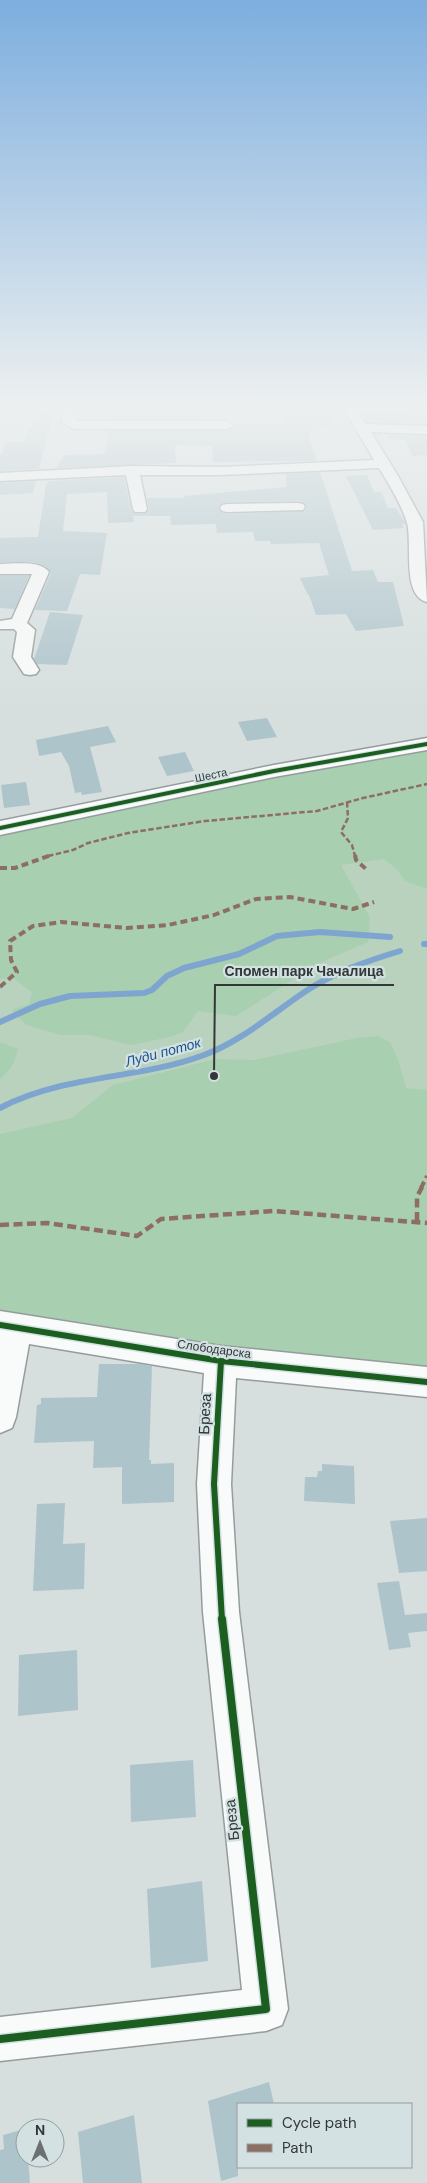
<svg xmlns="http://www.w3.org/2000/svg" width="427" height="2183" viewBox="0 0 427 2183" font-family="'DM Sans',sans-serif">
<rect width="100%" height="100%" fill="#d6dede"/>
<path fill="#b9d2be" d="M427 744V1382L0 1325V828Z"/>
<path fill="#a8cfaf" d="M427 744V889L405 881 397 869 384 859 341 865 370 918 368 942 319 963 236 1016 198 1011 183 1032 170 1037 131 1045 90 1035H61L26 1025 12 1010 29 1004 32 992 13 978 0 979V828Z
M378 1036 390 1042 399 1062 406 1088 427 1090V1382L0 1325V1134L72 1118 113 1085 216 1059 254 1060 357 1038Z
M0 1042 18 1049C15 1062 11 1070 0 1079Z"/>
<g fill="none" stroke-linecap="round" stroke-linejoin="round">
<path stroke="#7ea5cf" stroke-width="6" d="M424 944H427
M0 1022 40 1004 70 996 144 993 152 990 167 976 184 968 239 954 277 936 320 932 390 937
M0 1108C65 1074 137 1080 204 1055 242 1041 273 1013 306 991 335 972 367 961 400 951"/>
</g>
<path fill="#aec4cb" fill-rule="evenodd" d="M160 406 206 407V419H111L112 414 151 415 153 407Z
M285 406H325L332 424 308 434 317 461 213 462 212 446 175 445 176 463 56 468 64 455 105 454 109 431H227L235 427V424L287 423 282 407Z
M361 411 427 415V424L367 422Z
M35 414H53L39 469 0 471V454H2L5 442H24L28 429H31Z
M388 434 427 436V455L413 456 405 440 388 439Z
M320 472 352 571 373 570 378 582H393L404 626 356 631 346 614 316 615 309 595H308L300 578 329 575 319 543 271 544 270 541H255L253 532 217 533 216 524 171 525 170 516H133L134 522 108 523 107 492 67 494 63 531 107 533 100 575 80 574 67 611 35 610 51 573 46 567 33 562H0V538L38 537 46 485 49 481 124 477 131 510 135 514H145L149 509 147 498H185L184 496 287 487 286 474ZM298 501 303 502 307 506 305 511 227 514 222 513 218 509 220 504 227 502Z
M367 475 374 492H381L388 508H396L405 522V524L402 525 404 528 373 530 346 476Z
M36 481 33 493 0 495V483Z
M0 576H29L15 609 0 608Z
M50 612 83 615 67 665 37 664 34 659Z
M267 718 277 737 247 741 238 722Z
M108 726 116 742 90 747 102 792 82 795 81 792 75 793 69 766 61 752 39 756 36 740Z
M185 752 194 771 167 776 158 757Z
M26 782 30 805 4 808 1 785Z
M99 1364H139L152 1366 149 1460H151V1464L174 1463V1502L122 1504V1467L93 1468 94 1441 34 1443 37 1405 41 1404V1398L97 1397Z
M322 1464 354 1466 355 1504 304 1501 305 1477H317L318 1471H322Z
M65 1503 63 1544 85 1543 84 1589 33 1591 37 1504Z
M427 1518V1571L399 1573 390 1521Z
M399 1581 405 1615 427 1613V1631L408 1633 411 1647 389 1650 377 1583Z
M77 1650 78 1710 18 1716 19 1655Z
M193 1760 196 1817 131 1822 130 1765Z
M202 1881 208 1961 151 1968 147 1889Z
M269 2082 274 2104H238V2176L221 2181 208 2101Z
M134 2115 142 2183H83L78 2132Z
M25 2129V2158H28L30 2183H0V2150L4 2149 3 2135Z"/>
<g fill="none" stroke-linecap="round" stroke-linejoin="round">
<defs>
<path id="street" d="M63 406H75L77 421H227L234 425 227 429H74L62 422Z
M342 406H354L366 424 427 426V434L371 432 398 476 423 522 427 602C400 595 414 539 406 520 400 502 389 484 379 468L221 475H140L147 509 145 512H135L133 509 126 475 0 481V473L132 466 221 467 374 460Z
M298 503 303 504 305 507 303 510 227 512 222 511 220 508 222 505 227 504Z
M0 564C14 564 40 560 49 572L27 623 35 630 31 657 39 670 36 674 30 675 24 674 13 657 17 632 14 629H0V621L12 619 32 574H0Z
M427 738V750L274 777 0 835V821L274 765Z
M0 1311 221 1346 427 1367V1397L236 1378 231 1484 239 1612 288 2009 282 2025 266 2031 0 2061V2017L242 1990 203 1612 197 1484 204 1373 29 1344 16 1417 12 1428 0 1433Z"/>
</defs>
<use href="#street" stroke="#969c9d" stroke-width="3"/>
<use href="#street" fill="#f9fafa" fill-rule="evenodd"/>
<path stroke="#8d6e63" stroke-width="2.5" stroke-dasharray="5.5 2.5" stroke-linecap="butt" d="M347 802 348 818 341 832 352 845 355 856
M48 856 73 850 88 843 128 833 205 821 317 811 363 798 427 784"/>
<path stroke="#8d6e63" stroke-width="4" stroke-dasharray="7 4" stroke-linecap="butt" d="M355 855 356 860 366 869
M0 868H15L51 855
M0 987 17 972 11 960 10 941 33 926 61 922 127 928 168 925 214 915 256 899 290 897 353 909 374 902
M421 1188 427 1176"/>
<path stroke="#8d6e63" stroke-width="4.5" stroke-dasharray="9 4.5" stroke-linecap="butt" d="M417 1221V1197L422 1187
M0 1225 47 1223 137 1236 161 1219 273 1211 427 1223"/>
<defs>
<path id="cycleway-far2" d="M0 828 274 771 427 744"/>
<path id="cycleway-far1" d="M0 1325 221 1361 427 1382
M221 1361 214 1484 222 1620"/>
<path id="cycleway" d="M0 2039 266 2009 222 1619"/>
</defs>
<use href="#cycleway-far2" stroke="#d3e1e2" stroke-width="6"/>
<use href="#cycleway-far1" stroke="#d3e1e2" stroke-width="9"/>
<use href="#cycleway" stroke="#d3e1e2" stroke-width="11"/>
<use href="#cycleway-far2" stroke="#1b5e20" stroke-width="4"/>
<use href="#cycleway-far1" stroke="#1b5e20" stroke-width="6"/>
<use href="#cycleway" stroke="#1b5e20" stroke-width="8"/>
</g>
<linearGradient id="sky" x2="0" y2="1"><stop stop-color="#7daede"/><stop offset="0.57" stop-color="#edf0f0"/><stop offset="1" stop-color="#edf0f0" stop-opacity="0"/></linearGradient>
<rect width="427" height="712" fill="url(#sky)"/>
<g text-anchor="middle" stroke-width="4.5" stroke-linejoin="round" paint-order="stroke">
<g font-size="11" fill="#323738" stroke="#d3e1e2">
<text transform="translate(211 775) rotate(-12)" y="4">Шеста</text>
</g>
<g font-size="12" fill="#323738" stroke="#d3e1e2">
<text transform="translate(214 1349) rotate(8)" y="4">Слободарска</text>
</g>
<g font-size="14" font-style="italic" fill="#1c548b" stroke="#d3e1e2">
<text transform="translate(163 1052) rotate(-15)" y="5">Луди поток</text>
</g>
<g font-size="15" fill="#323738" stroke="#d3e1e2">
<text transform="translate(205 1414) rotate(-87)" y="5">Бреза</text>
<text transform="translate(232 1820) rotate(-96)" y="5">Бреза</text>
</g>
</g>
<path fill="none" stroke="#323738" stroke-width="2" d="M214 1076L215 985H394"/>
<circle fill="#323738" stroke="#d3e1e2" stroke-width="2" cx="214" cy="1076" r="5"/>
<g font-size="14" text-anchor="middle" font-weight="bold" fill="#323738" stroke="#d3e1e2" stroke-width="4.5" stroke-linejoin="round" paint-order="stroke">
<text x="304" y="976">Спомен парк Чачалица</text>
</g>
<rect x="237" y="2103" width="175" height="65" fill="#d3e1e2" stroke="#939d9e"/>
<rect x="247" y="2119" width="25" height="8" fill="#1b5e20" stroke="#939d9e"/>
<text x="282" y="2128" font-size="15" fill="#323738">Cycle path</text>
<rect x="247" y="2144" width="25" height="8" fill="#8d6e63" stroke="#939d9e"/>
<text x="282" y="2153" font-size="15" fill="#323738">Path</text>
<g transform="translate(40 2143)"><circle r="24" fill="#d3e1e2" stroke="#939d9e"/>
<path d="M0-4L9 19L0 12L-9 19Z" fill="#6b7172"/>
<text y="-8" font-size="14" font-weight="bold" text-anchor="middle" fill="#323738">N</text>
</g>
</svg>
